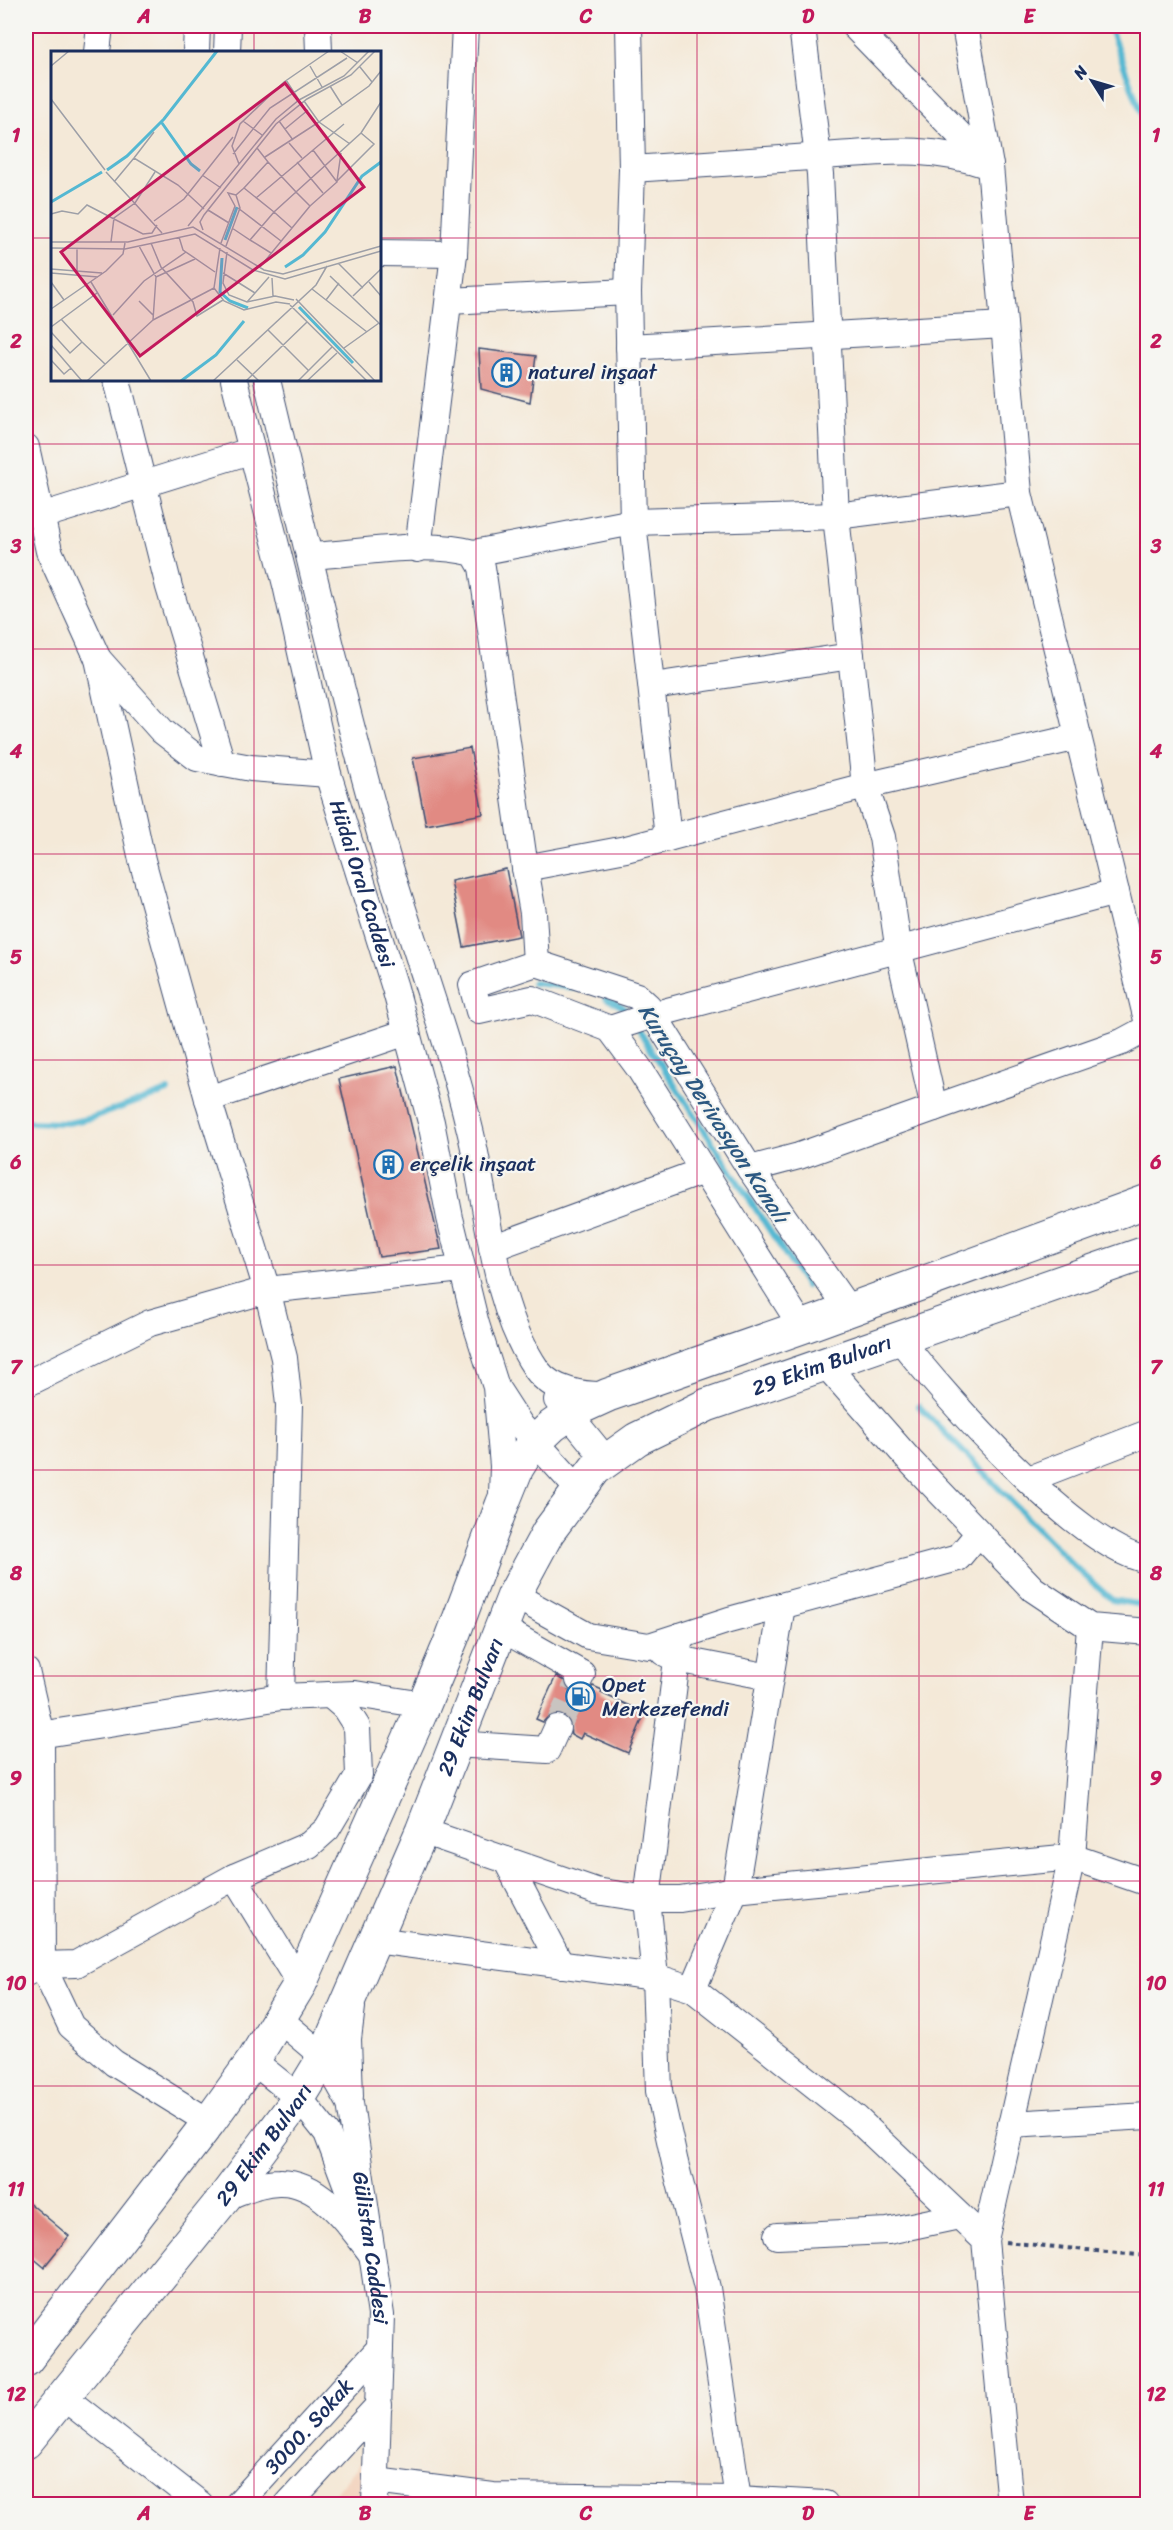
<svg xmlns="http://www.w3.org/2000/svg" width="1173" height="2530" viewBox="0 0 1173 2530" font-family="Sriracha,sans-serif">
<rect width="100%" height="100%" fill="#f6f6f2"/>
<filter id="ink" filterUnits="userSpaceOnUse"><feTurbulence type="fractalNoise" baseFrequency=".0167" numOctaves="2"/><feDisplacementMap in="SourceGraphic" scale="12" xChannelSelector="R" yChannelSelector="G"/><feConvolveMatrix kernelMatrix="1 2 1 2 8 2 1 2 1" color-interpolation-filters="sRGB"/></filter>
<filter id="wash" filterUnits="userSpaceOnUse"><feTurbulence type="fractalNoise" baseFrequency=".008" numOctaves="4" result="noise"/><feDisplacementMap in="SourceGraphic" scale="24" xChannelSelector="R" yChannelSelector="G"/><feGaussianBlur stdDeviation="1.35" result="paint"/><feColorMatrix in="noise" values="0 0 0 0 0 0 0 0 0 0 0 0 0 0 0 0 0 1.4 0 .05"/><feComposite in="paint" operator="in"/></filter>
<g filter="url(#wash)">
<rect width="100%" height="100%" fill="#f4e9d8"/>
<path fill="#f3d4bf" d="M365 2458 364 2504H325Z"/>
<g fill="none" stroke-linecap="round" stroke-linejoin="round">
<path stroke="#54b8d2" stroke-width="6" d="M1109 26 1148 131
M533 983 574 988
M606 998 623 1007 630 1017
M636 1026 806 1286
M26 1122 68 1123 91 1118 168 1091
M919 1406 1074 1566 1112 1600 1148 1606"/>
</g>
<g id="blocks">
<path fill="#e18a83" d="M479 349 536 356 530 402 481 389Z
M470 748 483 814 426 825 413 758Z
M506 869 519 936 464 947 451 881Z
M397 1066 441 1249 379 1257 339 1079Z
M556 1676 564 1681 567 1689 573 1694 587 1693 593 1686 602 1690 601 1693 645 1713 628 1753 583 1733 580 1739 571 1734 569 1720 563 1714 549 1716 543 1722 536 1719Z
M26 2200 69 2236 44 2267 26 2252Z"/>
</g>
</g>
<g filter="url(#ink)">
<use href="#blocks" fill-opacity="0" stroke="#3c4b70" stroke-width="1.5"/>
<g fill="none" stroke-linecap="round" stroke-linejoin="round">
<path stroke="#c9c4c0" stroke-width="26" stroke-dasharray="26 13" stroke-linecap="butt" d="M557 1728 579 1680"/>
<defs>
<g id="minor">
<path d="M318 26 319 52"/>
<path d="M629 26 632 169 628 292 633 522 668 838"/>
<path d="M802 26 820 174 836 516 1019 493 1148 1024"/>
<path d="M854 26 988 164"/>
<path d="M965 26 990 166"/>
<path d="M97 52 100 26"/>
<path d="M196 52 197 26"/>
<path d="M227 52 228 26"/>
<path d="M632 169C691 165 750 161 810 157 876 153 925 143 990 166L1019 493"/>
<path d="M380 253 454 254"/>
<path d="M449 301 628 292"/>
<path d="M629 347 1004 325"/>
<path d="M117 380 169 587 222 763"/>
<path id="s1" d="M234 380 286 585 328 774 395 988 431 1122 450 1218 476 1324 496 1387 503 1466 502 1494"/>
<path d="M267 380C305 538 341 697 386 854 413 946 448 1037 470 1130 489 1206 491 1303 537 1370 552 1391 584 1396 608 1395"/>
<path d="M26 447 49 551 98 659 162 731 197 758 251 768 328 774"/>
<path d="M41 516 250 451"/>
<path d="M418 549 454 254 465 26"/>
<path d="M474 553 633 522 836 516 865 786 1078 737"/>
<path d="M310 556C363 553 423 540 474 553L482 567 525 868 626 849 865 786 882 837 899 952 934 1108 799 1156 750 1169"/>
<path d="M98 659 142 860 208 1099 267 1290 284 1358 289 1405 281 1697"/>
<path d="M653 686 851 656"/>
<path d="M525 868 533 913 536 963 637 996 648 1006 750 1169 848 1309"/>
<path d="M536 963 472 985 479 1011 532 999 610 1029 639 1068 802 1327"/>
<path d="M610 1029 656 1014 1116 892"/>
<path d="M208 1099 407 1032"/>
<path d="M934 1108 1122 1042 1148 1028"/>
<path d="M492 1248 703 1171"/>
<path d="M899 1338C944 1396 1078 1549 1148 1560"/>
<path d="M825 1364 912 1463 1033 1589 1090 1627 1148 1632"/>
<path d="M26 1384 150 1323 267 1290 462 1269"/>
<path d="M499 1392 521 1426 578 1489"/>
<path d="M557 1400 606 1460"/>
<path d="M1029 1479 1148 1433"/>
<path d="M514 1595 588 1636 649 1646 729 1620 958 1558 978 1534"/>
<path d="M501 1628 582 1674 579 1680"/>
<path d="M680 1636 647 1899 655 1977 659 2091 675 2163 707 2288 738 2499"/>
<path d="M663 1652 677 1659 770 1677"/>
<path d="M26 1671 41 1735 42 1965 71 2026 114 2063 209 2122"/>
<path d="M26 1737 281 1697 355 1694 424 1705"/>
<path d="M455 1744 547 1750 557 1728"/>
<path d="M422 1831 596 1891 647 1899H680L735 1890 1072 1857 1148 1883"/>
<path d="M506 1860 561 1965"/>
<path d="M234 1877 300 1984"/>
<path d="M375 1940 655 1977 693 1989 856 2118 985 2240 1010 2504"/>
<path d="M26 1973 42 1965 76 1964 234 1877 309 1845 327 1829 359 1775 357 1727 345 1708 330 1695"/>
<path d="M693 1989 735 1890 782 1606"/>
<path id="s2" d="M279 2019 324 2057 350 2103 381 2315 375 2504"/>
<path d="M253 2061 299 2098 327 2133 354 2205"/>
<path d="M350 2096 348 2039 352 2007"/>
<path d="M1011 2124 1148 2116"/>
<path d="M225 2197C243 2191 260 2182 279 2182 320 2181 349 2224 371 2253"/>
<path d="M777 2236 888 2231 959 2216"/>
<path d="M985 2240 1072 1857 1090 1627"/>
<path d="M62 2396 200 2504"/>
<path d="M376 2481 493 2496 738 2499 825 2504"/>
<path id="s3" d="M238 2504 380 2348"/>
<path d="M288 2504 379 2405"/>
</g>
<g id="major">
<path d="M26 2360 209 2122 253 2061 300 1984 424 1705 452 1638 502 1505 517 1468 530 1447 552 1426 575 1410 608 1395 802 1327 1148 1201"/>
<path id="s4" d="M26 2442 225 2197 299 2098 324 2057 422 1831 514 1595 548 1532 595 1469 637 1439 707 1405 1148 1252"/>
</g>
</defs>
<use href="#minor" stroke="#3c4b70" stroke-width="28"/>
<use href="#major" stroke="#3c4b70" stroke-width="35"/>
<path stroke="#3c4b70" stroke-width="4" stroke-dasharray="4.5 4.5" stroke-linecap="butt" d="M1005 2242 1148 2256"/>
<use href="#minor" stroke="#fff" stroke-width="26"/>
<use href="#major" stroke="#fff" stroke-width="33"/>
</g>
</g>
<path fill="none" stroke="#c2185b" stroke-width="1.5" stroke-opacity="0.55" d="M254 26V52M476 26V2504M697 26V2504M919 26V2504M26 238H52M380 238H1148M254 380V2504M26 444H1148M26 649H1148M26 854H1148M26 1060H1148M26 1265H1148M26 1470H1148M26 1676H1148M26 1881H1148M26 2086H1148M26 2292H1148"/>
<defs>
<symbol id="building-ring" viewBox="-11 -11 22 22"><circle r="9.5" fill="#f6f6f2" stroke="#1f6fb2" stroke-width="1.5"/><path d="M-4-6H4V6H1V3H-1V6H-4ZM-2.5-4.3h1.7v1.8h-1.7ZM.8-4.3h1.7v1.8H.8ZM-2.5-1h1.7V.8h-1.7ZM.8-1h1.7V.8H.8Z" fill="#1f6fb2"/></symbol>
<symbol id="fuel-ring" viewBox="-11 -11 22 22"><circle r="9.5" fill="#f6f6f2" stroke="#1f6fb2" stroke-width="1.5"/><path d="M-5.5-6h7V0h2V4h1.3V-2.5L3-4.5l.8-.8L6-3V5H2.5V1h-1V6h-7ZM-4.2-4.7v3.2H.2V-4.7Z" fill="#1f6fb2"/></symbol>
</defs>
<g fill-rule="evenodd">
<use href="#building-ring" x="490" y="356" width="33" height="33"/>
<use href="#building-ring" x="372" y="1148" width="33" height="33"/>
<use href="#fuel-ring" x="564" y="1680" width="33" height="33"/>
</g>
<g text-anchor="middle" stroke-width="4.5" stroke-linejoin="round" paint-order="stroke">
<g font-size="21" fill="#1b2f5e" stroke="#f6f6f2" text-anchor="start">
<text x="528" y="379">naturel inşaat</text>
<text x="410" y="1171">erçelik inşaat</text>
<text x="602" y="1692">Opet<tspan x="602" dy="24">Merkezefendi</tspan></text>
</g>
<g font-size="21" fill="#1b2f5e" stroke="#f6f6f2">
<text dy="7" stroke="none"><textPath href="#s1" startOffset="520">Hüdai Oral Caddesi</textPath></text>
<text dy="7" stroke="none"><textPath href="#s4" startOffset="1388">29 Ekim Bulvarı</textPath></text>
<text dy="7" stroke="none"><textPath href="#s4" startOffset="867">29 Ekim Bulvarı</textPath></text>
<text dy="7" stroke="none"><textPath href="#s4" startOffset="381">29 Ekim Bulvarı</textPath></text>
<text dy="7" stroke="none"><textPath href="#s2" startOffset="258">Gülistan Caddesi</textPath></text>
<text dy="7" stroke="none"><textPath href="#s3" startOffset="105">3000. Sokak</textPath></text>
</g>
<g font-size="22" font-style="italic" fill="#2c5881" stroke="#f6f6f2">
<text transform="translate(714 1113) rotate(57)" y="8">Kuruçay Derivasyon Kanalı</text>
</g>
</g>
<g transform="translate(51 51)">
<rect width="330" height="330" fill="#f4e9d8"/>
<path fill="none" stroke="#54b8d2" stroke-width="3" d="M111 72 140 113 149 120M56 119 76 105 113 68 166 0M0 151 51 121M174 189 186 156M171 207 169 241 179 250 197 257M234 216 252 204 274 181 311 125 330 111M248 256 302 312M130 330 165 304 193 270"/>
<path fill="none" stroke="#9d9fa7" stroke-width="1.5" d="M289 0 307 12M0 15 18 0M259 15 271 36M309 16 321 31M235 29 248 49M279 35 291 54M0 48 54 119M192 70 211 84M228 70 242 89M234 78 257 59M238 92 251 107M299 93 268 71 318 35 330 20M182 103 219 57 296 7M214 106 268 71 253 50M83 107 103 81M217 111 245 141 223 161 241 177M246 111 272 142M188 113 181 95 189 73 233 31 278 0M55 121 111 182M151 124 170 137M286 130 323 93 310 82M286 130 290 102M63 131 83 107 127 134 153 158M205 147 293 73M259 155 286 131 262 99M187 157 230 190M157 159 178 172M0 163 11 160 27 163 36 154 92 183 101 182 106 174M103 170 133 148 182 86M137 175 225 68 248 49 293 25 318 0M181 177 199 189 223 161 193 137 217 111 206 97M152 179 149 171 153 164 225 73 256 48 300 24 324 0M128 186 132 199 164 221M199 189 220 202M0 191H77L142 176 213 219 232 223 330 195M60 191 63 167 84 152 104 121M100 192 110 216 142 251 146 265 172 249M170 192 184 155 177 142 185 144M175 195 189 157 185 144 193 137M0 197 74 198 144 183 202 219 234 228 330 200M169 197 163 237 173 250 193 259 225 251 239 253M176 201 172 232 178 244 196 251 224 245 243 249M288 213 312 237M209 216 259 155 245 141 310 82 330 51M0 218 51 222M26 220V197M0 222 47 226M172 222 204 242M279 225 330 274M105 226 144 208M221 227 222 245M0 231 13 249M40 231 100 330M318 231 330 245M261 238 316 281M302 245 330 218M245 248 324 330M275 249 288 232M88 250 102 264M196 251 218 226M239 254 316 330M0 258 55 220 72 203 74 192M62 264 93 230 135 201M10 268 31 291M102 269 163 237M0 276 46 242M217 279 257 319M0 281 19 302 31 291 54 313M0 294 31 330M293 297 328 272M0 309 13 323 20 317M186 309 208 330M36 330 102 269 105 226 88 195M162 330 265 234 276 215M195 330 256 271M247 330 281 296M256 330 286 302"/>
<path fill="#c2185b" fill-opacity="0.15" stroke="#c2185b" stroke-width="3" d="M234 32 313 136 89 305 10 201Z"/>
<rect width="330" height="330" fill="none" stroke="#1b2f5e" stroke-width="3"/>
</g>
<rect width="1173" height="2530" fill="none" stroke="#f6f6f2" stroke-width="66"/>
<g transform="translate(1092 81) rotate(307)" stroke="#f6f6f2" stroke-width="4.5" paint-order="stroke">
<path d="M0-4.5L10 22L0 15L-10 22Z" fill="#1b2f5e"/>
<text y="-9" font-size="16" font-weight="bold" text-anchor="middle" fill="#1b2f5e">N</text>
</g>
<rect x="33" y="33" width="1107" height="2464" fill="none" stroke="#c2185b" stroke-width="2"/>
<g font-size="20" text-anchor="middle" font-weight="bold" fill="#c2185b">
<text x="144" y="23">A</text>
<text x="365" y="23">B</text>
<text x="586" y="23">C</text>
<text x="808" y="23">D</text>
<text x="1029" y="23">E</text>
<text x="16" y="142">1</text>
<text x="1156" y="142">1</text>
<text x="16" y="348">2</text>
<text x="1156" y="348">2</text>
<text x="16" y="553">3</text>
<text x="1156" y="553">3</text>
<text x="16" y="758">4</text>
<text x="1156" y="758">4</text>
<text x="16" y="964">5</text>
<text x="1156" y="964">5</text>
<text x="16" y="1169">6</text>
<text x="1156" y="1169">6</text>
<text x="16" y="1374">7</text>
<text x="1156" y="1374">7</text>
<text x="16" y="1580">8</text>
<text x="1156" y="1580">8</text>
<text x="16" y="1785">9</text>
<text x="1156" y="1785">9</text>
<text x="16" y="1990">10</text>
<text x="1156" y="1990">10</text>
<text x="16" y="2196">11</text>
<text x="1156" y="2196">11</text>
<text x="16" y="2401">12</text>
<text x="1156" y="2401">12</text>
<text x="144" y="2520">A</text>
<text x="365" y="2520">B</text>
<text x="586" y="2520">C</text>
<text x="808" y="2520">D</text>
<text x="1029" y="2520">E</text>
</g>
</svg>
